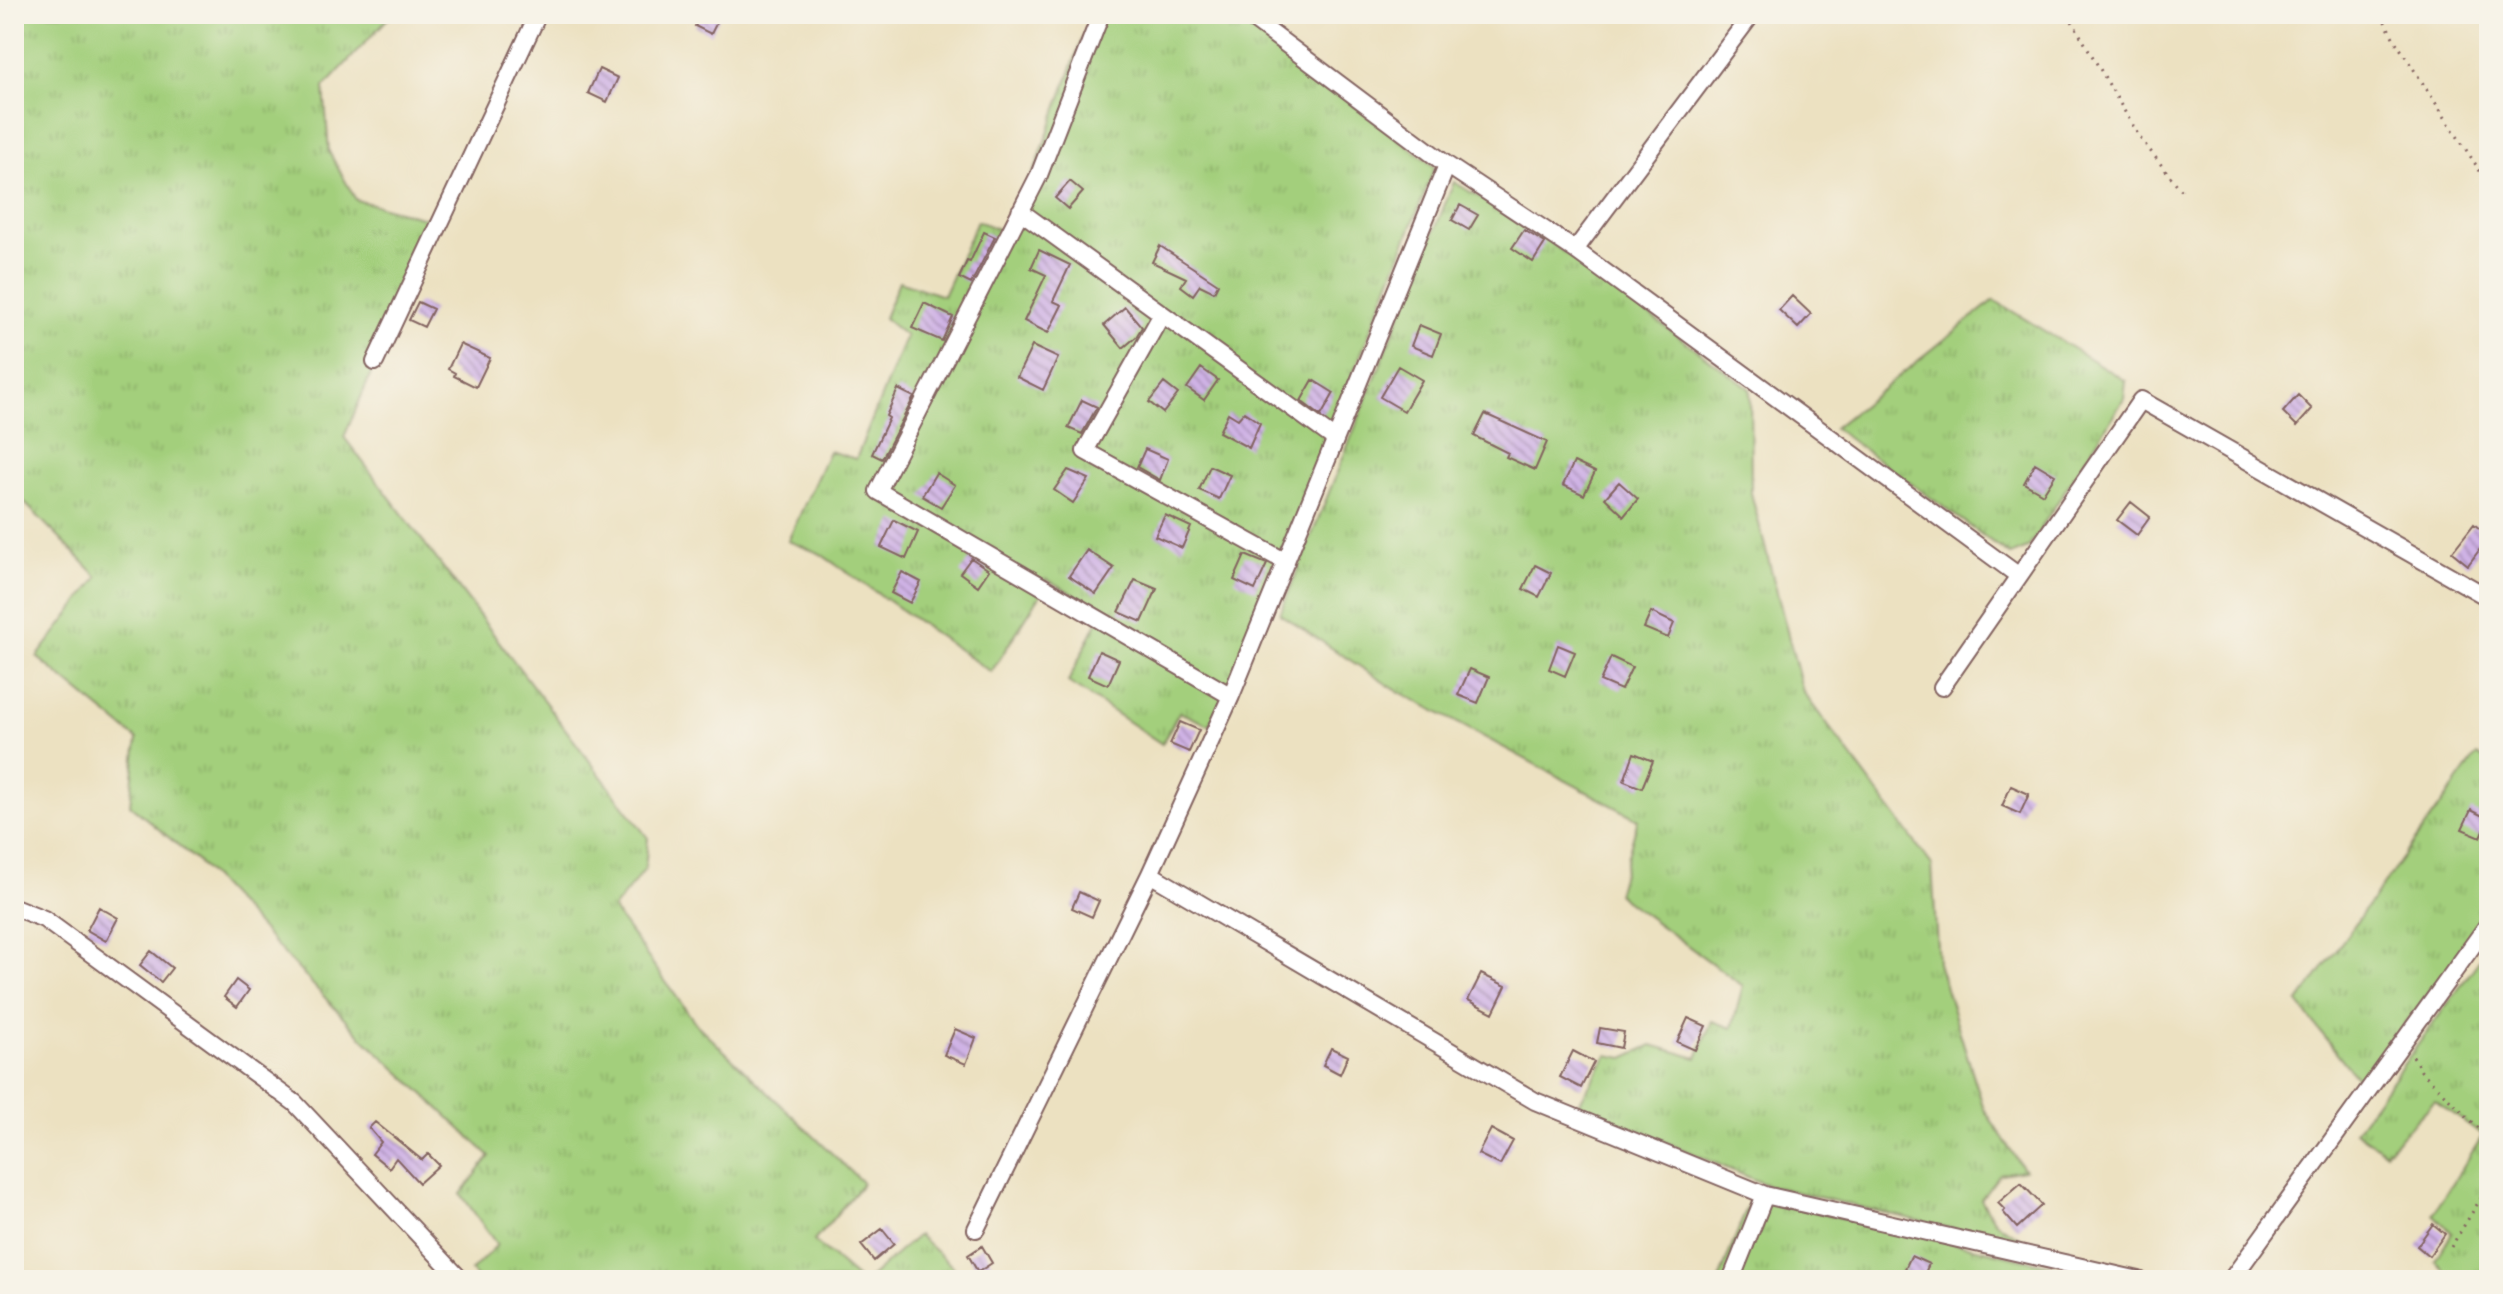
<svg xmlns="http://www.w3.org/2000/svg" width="2503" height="1294" viewBox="0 0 2503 1294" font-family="Kalam,sans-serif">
<defs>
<pattern id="grass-tufts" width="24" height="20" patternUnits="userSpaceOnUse" patternTransform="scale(2)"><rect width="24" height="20" fill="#a3cf7c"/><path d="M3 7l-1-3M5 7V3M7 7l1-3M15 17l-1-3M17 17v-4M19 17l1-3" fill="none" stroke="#8eb16b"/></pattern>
<pattern id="building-back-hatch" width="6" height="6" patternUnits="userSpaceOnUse" patternTransform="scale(2)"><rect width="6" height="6" fill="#cfb2e5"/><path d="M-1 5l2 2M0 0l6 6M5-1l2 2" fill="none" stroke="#aa90ba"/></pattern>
</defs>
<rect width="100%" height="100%" fill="#f7f3e8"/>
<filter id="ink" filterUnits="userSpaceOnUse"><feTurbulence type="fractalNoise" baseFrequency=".0125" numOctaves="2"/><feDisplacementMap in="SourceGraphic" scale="16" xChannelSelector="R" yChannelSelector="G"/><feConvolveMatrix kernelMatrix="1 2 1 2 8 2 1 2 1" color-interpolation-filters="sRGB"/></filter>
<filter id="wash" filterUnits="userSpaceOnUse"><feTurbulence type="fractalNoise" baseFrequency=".006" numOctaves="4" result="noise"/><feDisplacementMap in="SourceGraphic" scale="32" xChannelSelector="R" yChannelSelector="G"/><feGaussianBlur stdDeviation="1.8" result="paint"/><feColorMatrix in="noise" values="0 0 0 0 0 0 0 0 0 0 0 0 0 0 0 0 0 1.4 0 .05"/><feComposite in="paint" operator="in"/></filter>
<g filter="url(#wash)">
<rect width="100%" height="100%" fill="#ece1c1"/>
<path fill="url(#grass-tufts)" stroke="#767754" stroke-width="2" d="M17 14H392L324 87 329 152 356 200 436 221 344 437 648 838 645 869 613 909 697 1025 863 1183 814 1241 859 1280H478L471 1271 497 1245 461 1194 490 1156 361 1036 197 861 130 805 137 739 37 657 98 577 14 492V18Z
M1091 14H1235L1435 167 1230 685 1209 725 1179 712 1162 744 1068 682 1103 610 1046 579 1041 594 991 672 819 553 788 541 829 451 856 459 906 336 884 318 899 281 943 296 977 221 1003 231 1036 167Z
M1454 182 1532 229 1750 389 1751 493 1803 692 1932 865 1938 963 1984 1109 2024 1170 2000 1174 1981 1199 1995 1222 2038 1249 1767 1185 1578 1105 1607 1055 1624 1058 1652 1045 1697 1058 1712 1021 1732 1028 1743 986 1617 894 1638 819 1394 689 1280 614Z
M1994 300 2126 381 2124 399 2028 548 2010 555 1834 428Z
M2477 755 2489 762V915L2360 1082 2298 1003Z
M2489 947V1280H2454L2435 1260 2452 1233 2433 1214 2483 1135 2435 1101 2385 1152 2355 1131Z
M1751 1197 2116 1280H1719Z
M918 1235 967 1280H867Z"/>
<g id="blocks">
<path fill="url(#building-back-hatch)" d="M701 14H721L711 34 695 26Z
M599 69 618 78 607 102 588 93Z
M1070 181 1083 192 1068 209 1055 198Z
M1460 205 1478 215 1469 230 1452 220Z
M1524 230 1545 243 1533 262 1512 248Z
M984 232 995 237 971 284 959 278 967 261 970 262Z
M1160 246 1218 284 1214 292 1200 285 1193 295 1181 286 1186 278 1152 262Z
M1039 250 1070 265 1053 301 1062 305 1048 333 1024 321 1046 275 1031 268Z
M1792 296 1811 314 1798 328 1779 310Z
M418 302 433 309 424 327 409 320Z
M924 303 953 317 942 341 912 328Z
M1125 307 1142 327 1136 337 1123 348 1104 325Z
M1419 325 1441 334 1433 355 1411 346Z
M460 344 490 358 476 387 454 376 455 373 448 369Z
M1032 346 1058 358 1043 390 1017 377Z
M1398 366 1422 380 1404 411 1380 397Z
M1201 368 1218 380 1204 400 1187 388Z
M1313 380 1334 393 1321 416 1301 401Z
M1164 383 1178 394 1163 413 1149 402Z
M898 389 914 397 882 459 872 454 889 418 886 416Z
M2298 395 2312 409 2297 426 2283 412Z
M1082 400 1097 407 1082 434 1068 428Z
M1244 412 1260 423 1249 448 1219 432 1228 413 1238 419Z
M1485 414 1547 442 1535 470 1506 457 1508 453 1474 436Z
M1145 449 1168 459 1160 480 1137 467Z
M1574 462 1595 472 1584 495 1563 485Z
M2035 463 2055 475 2043 494 2024 483Z
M1210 466 1230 475 1219 499 1199 490Z
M1068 470 1089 479 1073 503 1054 490Z
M936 473 955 485 941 507 922 496Z
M1619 482 1638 499 1624 516 1605 498Z
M2131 502 2150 517 2137 535 2117 520Z
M1165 515 1191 527 1182 548 1155 536Z
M894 520 918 532 906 559 881 547Z
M2474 524 2489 537 2468 565 2452 552Z
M1087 550 1114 568 1096 594 1069 576Z
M1245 555 1267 564 1255 590 1234 580Z
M971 558 989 570 978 586 960 573Z
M1535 565 1551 573 1539 597 1523 589Z
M902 572 921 582 910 603 891 593Z
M1135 580 1157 589 1142 622 1119 612Z
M1651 612 1674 623 1668 638 1644 628Z
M1558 645 1575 652 1565 676 1549 669Z
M1099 651 1119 660 1108 685 1088 676Z
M1611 657 1632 667 1621 690 1600 681Z
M1470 669 1489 677 1478 703 1458 695Z
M1180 722 1199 730 1189 752 1170 744Z
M1634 753 1653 761 1642 788 1624 781Z
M2011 786 2029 794 2020 814 2002 806Z
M2471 810 2489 819 2481 837 2462 829Z
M1079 892 1099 901 1092 917 1072 908Z
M99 907 118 918 106 941 87 930Z
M151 951 172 968 161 982 140 965Z
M1481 974 1506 986 1493 1013 1468 1000Z
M236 980 249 990 237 1007 224 997Z
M1688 1018 1706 1026 1695 1050 1677 1042Z
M1600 1028 1624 1032 1621 1048 1597 1043Z
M955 1029 976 1038 966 1064 944 1055Z
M1331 1048 1348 1056 1340 1074 1323 1065Z
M1573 1051 1594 1062 1581 1088 1560 1077Z
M375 1122 422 1160 428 1154 439 1165 419 1183 396 1158 389 1168 372 1154 381 1142 369 1128Z
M1491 1129 1513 1141 1500 1165 1478 1154Z
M2021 1183 2042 1205 2017 1228 2003 1212 2005 1210 1998 1203Z
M2433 1224 2445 1234 2429 1256 2417 1246Z
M882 1229 894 1244 874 1261 861 1245Z
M982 1246 992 1263 978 1272 968 1255Z
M1911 1256 1929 1264 1922 1280 1903 1273Z"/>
</g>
</g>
<g filter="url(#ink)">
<use href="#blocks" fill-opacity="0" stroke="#836360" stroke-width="2"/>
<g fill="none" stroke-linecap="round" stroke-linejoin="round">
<defs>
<path id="minor" d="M1101 14 1039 175 878 491 1231 696
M1246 14 1447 165 1575 250 2019 576
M1447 165 1231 696 1150 874 1535 1101 1765 1195 2139 1280
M1020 211 1335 439
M1575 250 1752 14
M1162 314 1085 451 1286 562
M375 362 538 14
M1942 687 2141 400 2489 598
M14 907 44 919 295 1103 461 1280
M976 1229 1150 874
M1731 1280 1765 1195
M2231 1280 2489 923"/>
</defs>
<use href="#minor" stroke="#836360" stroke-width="20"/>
<path stroke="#836360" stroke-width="3" stroke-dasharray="2 6" stroke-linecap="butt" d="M2068 14 2140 138 2182 191
M2381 14 2394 39 2489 185
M2413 1056 2421 1071 2489 1138
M2451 1247 2489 1185"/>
<use href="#minor" stroke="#fff" stroke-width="16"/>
</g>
</g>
<rect width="2503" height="1294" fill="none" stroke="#f7f3e8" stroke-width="48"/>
</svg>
